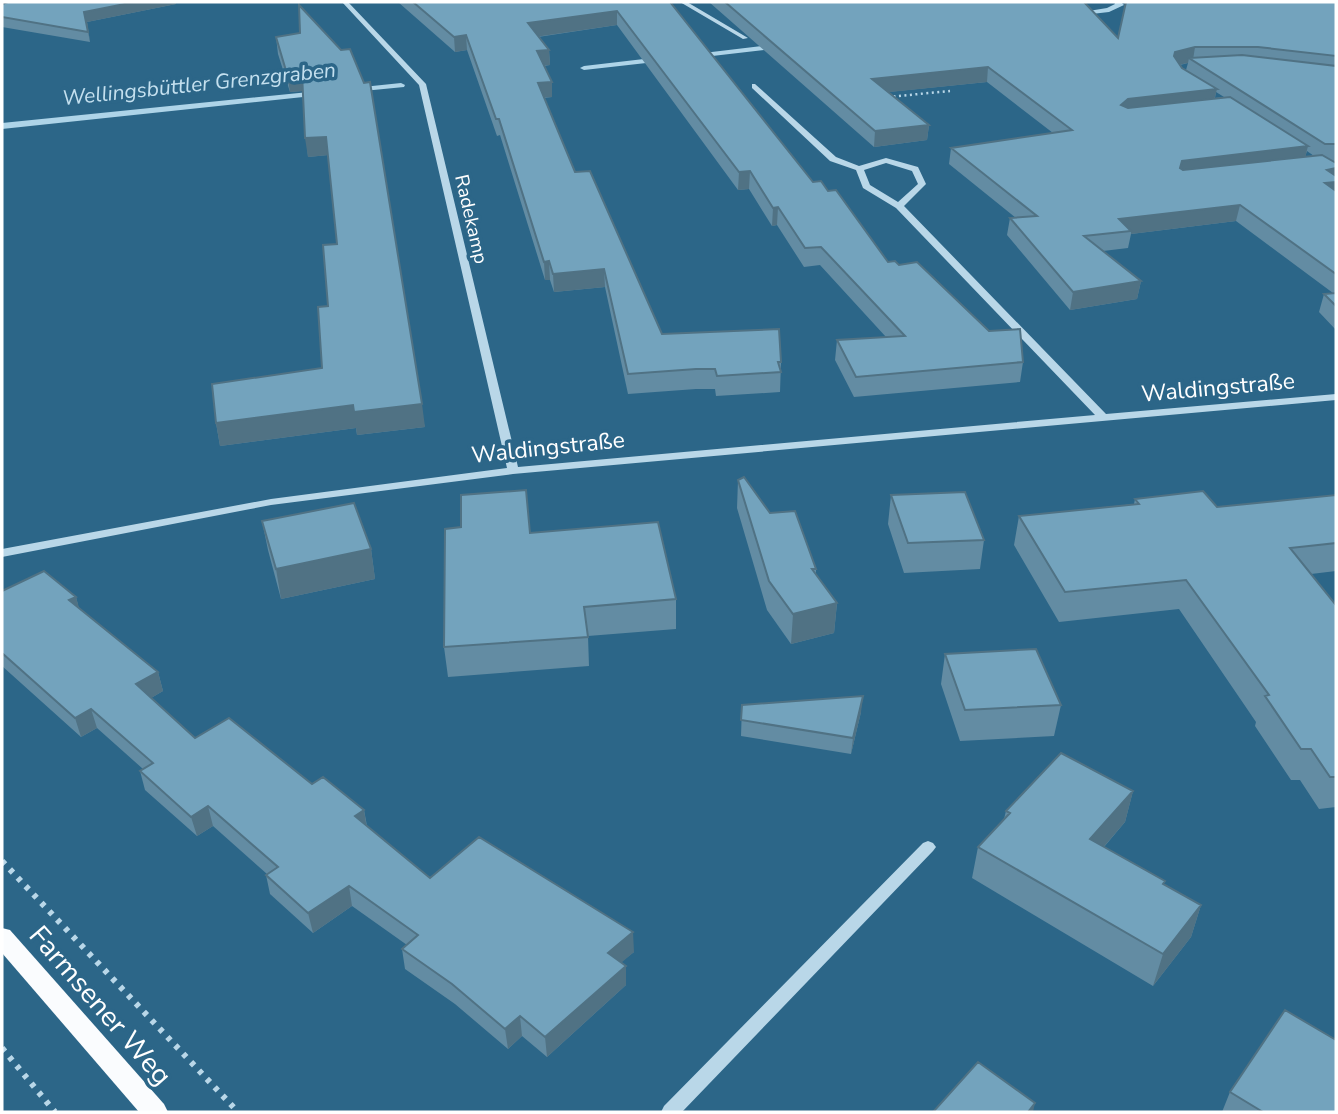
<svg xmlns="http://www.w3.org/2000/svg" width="1338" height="1114" viewBox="0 0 1338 1114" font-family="'Nunito Sans',sans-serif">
<rect width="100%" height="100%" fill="#2c6688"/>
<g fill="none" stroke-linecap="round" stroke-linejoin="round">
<path fill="#aed4e8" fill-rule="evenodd" d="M1114 2H1121L1124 5 1109 12 1074 16 1070 14 1107 8 1115 4Z
M779 44 783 46 782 48 695 58 691 56 695 54Z
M661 57 665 59 664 61 584 70 580 68 584 66Z
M401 83 405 85 404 87 353 92 349 90 353 88Z
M319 91H322V95L2 129V123Z"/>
<path stroke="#b9d7e8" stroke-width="2.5" stroke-dasharray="2 3.5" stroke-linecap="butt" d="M888 97 950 91"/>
<path stroke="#b9d7e8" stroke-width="6" stroke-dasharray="4.5 7" stroke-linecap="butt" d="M2 861 238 1112
M2 1048 55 1112"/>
<path fill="#b9d7e8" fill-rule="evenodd" d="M342 2H348L426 84 518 467 1095 415 896 208 863 188 856 170 830 161 752 88V84H755L836 157 859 166 886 158 918 167 926 184 904 206 1106 414 1336 394V400L513 474 271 505 2 557V549L271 499 507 468 419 85ZM886 163 912 171 918 184 898 202 870 185 864 170Z
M680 2H687L748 38 743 39Z
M928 841 933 843 936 847 933 851 682 1112H661L664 1106 923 843Z"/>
<path fill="#fafcfe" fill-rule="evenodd" d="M2 928 10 930 164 1104 168 1112H139L2 953Z"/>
</g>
<path fill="#638ca3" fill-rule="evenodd" d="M2 2 176 4 87 22 90 42 2 27Z
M398 2H670L813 182 828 191 888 262 899 265 1023 362 1020 382 854 397 835 360 837 340 886 337 820 265 804 267 777 225 772 226 749 189 738 190 617 25 538 37 549 50 550 65 544 66 552 82V97L544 98 575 172 662 334 781 362 780 392 716 396 715 389H696L628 394 605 287 554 292 550 280H545L500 135 497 136 467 50 455 52Z
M709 2H1084L1118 38 1336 2V330L1319 312 1324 294 1333 293 1236 221 1131 234 1128 248 1103 251 1141 281 1137 299 1070 310 1007 235 1010 218H1016L949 164 951 148 1053 133 987 82 888 92 929 125 927 140 874 147ZM1188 63 1186 70 1182 68 1180 65ZM1216 92 1224 97 1215 98ZM1307 151 1314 156 1305 157Z
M300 33 425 427 357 435 356 428 220 446 216 423 322 368 328 306 337 244 328 155 308 157 302 91 290 92 278 54 276 37Z
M738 480 770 513 816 569V575L837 603 834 633 791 644 767 610 737 508Z
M891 495 984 540 980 569 904 573 888 524Z
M1336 495V571L1311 574 1336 605V807L1319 809 1300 780H1291L1255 726 1256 722 1179 609 1059 622 1014 545 1019 516 1134 504 1135 499 1217 507Z
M262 521 371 549 375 579 281 599 268 550Z
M530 533 676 599V629L588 636 589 666 448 677 444 647Z
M2 591 76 597 79 609 158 672 163 691 151 698 195 738 312 784 364 810 367 826 430 878 634 952 621 962 626 966V985L547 1057 522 1036 508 1049 455 1004 405 969 402 949 407 945 352 906 313 933 270 894 266 875 267 874 213 826 197 836 145 790 140 771 143 769 97 728 81 737 2 666Z
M945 654 1061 705 1054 736 960 741 941 684Z
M742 705 861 712 851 754 741 736Z
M1133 791 1125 822 1104 847 1164 885 1201 905 1191 937 1153 986 972 878 978 847 1004 819 1006 811Z
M1230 1092 1336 1112H1222Z"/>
<path fill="#507284" d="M135 2H176V4L87 22 90 42 84 12Z
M617 11V25L528 38V23Z
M466 35 467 50 455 52 454 37Z
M1195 47 1193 60 1189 58 1188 63 1172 66 1175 52Z
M549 50 550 65 537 66V51Z
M988 67 987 82 871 94 872 79Z
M302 73 304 91 290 92 287 74Z
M552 82V97L538 98V83Z
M1217 89 1213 104 1125 114 1121 105 1128 99Z
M929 125 927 140 874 147 875 131Z
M326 137 329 155 308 157 305 138Z
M1308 146 1304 162 1179 177 1180 168 1182 161Z
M1336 168V198L1320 200 1327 170Z
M750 171 749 189 738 190 739 172Z
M1240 205 1236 221 1131 234V231L1119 219Z
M778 207 777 225 772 226 773 208Z
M549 261 550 280H545L544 262Z
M604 269 605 287 554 292 553 274Z
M1141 281 1137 299 1070 310 1073 292Z
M422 404 425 427 357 435 356 428 220 446 216 423 353 405Z
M371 549 375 579 281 599 276 569Z
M76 597 81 615 69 600Z
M837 603 834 633 791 644 793 614Z
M158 672 163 691 141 704 136 684Z
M863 696 861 712 851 754 853 738Z
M91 709 97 728 81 737 75 718Z
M1133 791 1125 822 1083 871 1090 839Z
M208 806 213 826 197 836 191 817Z
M364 810 367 829 355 816Z
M349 886 352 906 313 933 308 913Z
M1201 905 1191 937 1153 986 1163 954Z
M633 932 634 952 609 973 608 953Z
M626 966V985L547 1057 545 1037Z
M520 1016 522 1036 508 1049 505 1029Z
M1035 1103 1033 1112H1028Z"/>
<path fill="#73a3bd" stroke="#507284" stroke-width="2" d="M8 2H135L84 12 88 32 2 17V4Z
M413 2H670L813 182 821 181 828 191 836 190 888 262 895 261 899 265 917 262 989 331 1020 329 1023 362 856 377 837 340 905 336 821 247 805 248 778 207 773 208 750 171 739 172 617 11 528 23 549 50 537 51 552 82 538 83 575 172 590 171 662 334 779 329 781 362H778L781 372 717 376 715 369H696L628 374 604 269 553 274 549 261 544 262 499 119H496L466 35 454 37Z
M725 2H1084L1118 38 1126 2H1336V56L1258 47H1195L1175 52 1174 56 1182 68 1217 89 1128 99 1121 105 1128 108 1230 97 1308 146 1182 161 1180 168 1183 170 1322 155 1336 163V168L1327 170 1336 176V182L1325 183 1336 191V274L1240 205 1119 219 1131 231 1084 236 1141 281 1073 292 1010 218 1037 216 951 148 1072 130 988 67 872 79 929 125 875 131Z
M299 5 341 50 350 49 364 83 370 82 422 404 354 412 353 405 216 423 212 384 322 368 318 307 328 306 323 245 337 244 326 137 305 138 302 73 287 74 276 37 300 33Z
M1242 55 1336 66V144H1325L1189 58Z
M1336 293V306L1324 294Z
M744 477 770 513 795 511 816 569H812L837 603 793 614 769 581 738 480Z
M526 490 530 533 658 522 676 599 584 607 588 637 444 647 445 529 461 527V495Z
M1203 491 1217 507 1336 495V543L1290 548 1336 605V777H1330L1311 749H1301L1265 696 1269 695 1186 580 1065 592 1019 516 1139 504 1135 499Z
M965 492 984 540 908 543 891 495Z
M354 503 371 549 276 569 262 521Z
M44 571 76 597 69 600 158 672 136 684 195 738 229 718 312 784 323 777 364 810 355 816 430 878 479 837 633 932 608 953 626 966 545 1037 520 1016 505 1029 452 984 402 949 418 935 349 886 308 913 266 875 278 867 208 806 191 817 140 771 153 763 91 709 75 718 2 653V591Z
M1036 649 1061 705 965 710 945 654Z
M863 696 853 738 741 720 742 705Z
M1061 753 1133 791 1090 839 1165 881 1163 884 1201 905 1163 954 978 847 1010 813 1006 811Z
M1285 1010 1336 1040V1112H1263L1230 1092Z
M978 1062 1035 1103 1028 1112H933Z"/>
<g text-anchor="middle" stroke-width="7" stroke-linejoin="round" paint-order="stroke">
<g font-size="19" fill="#fff" stroke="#2c6688">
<text transform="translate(472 219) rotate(77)" y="7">Radekamp</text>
</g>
<g font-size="21" font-style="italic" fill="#c4e0ef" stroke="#2c6688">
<text transform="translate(199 84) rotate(-6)" y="7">Wellingsbüttler Grenzgraben</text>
</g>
<g font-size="23" fill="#fff" stroke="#2c6688">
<text transform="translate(1218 387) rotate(-5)" y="8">Waldingstraße</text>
<text transform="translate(548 447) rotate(-6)" y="8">Waldingstraße</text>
</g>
<g font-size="28" fill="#fff" stroke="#2c6688">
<text transform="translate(101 1005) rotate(49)" y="10">Farmsener Weg</text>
</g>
</g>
<rect width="1338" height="1114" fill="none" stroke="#ffffff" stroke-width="7"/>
</svg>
